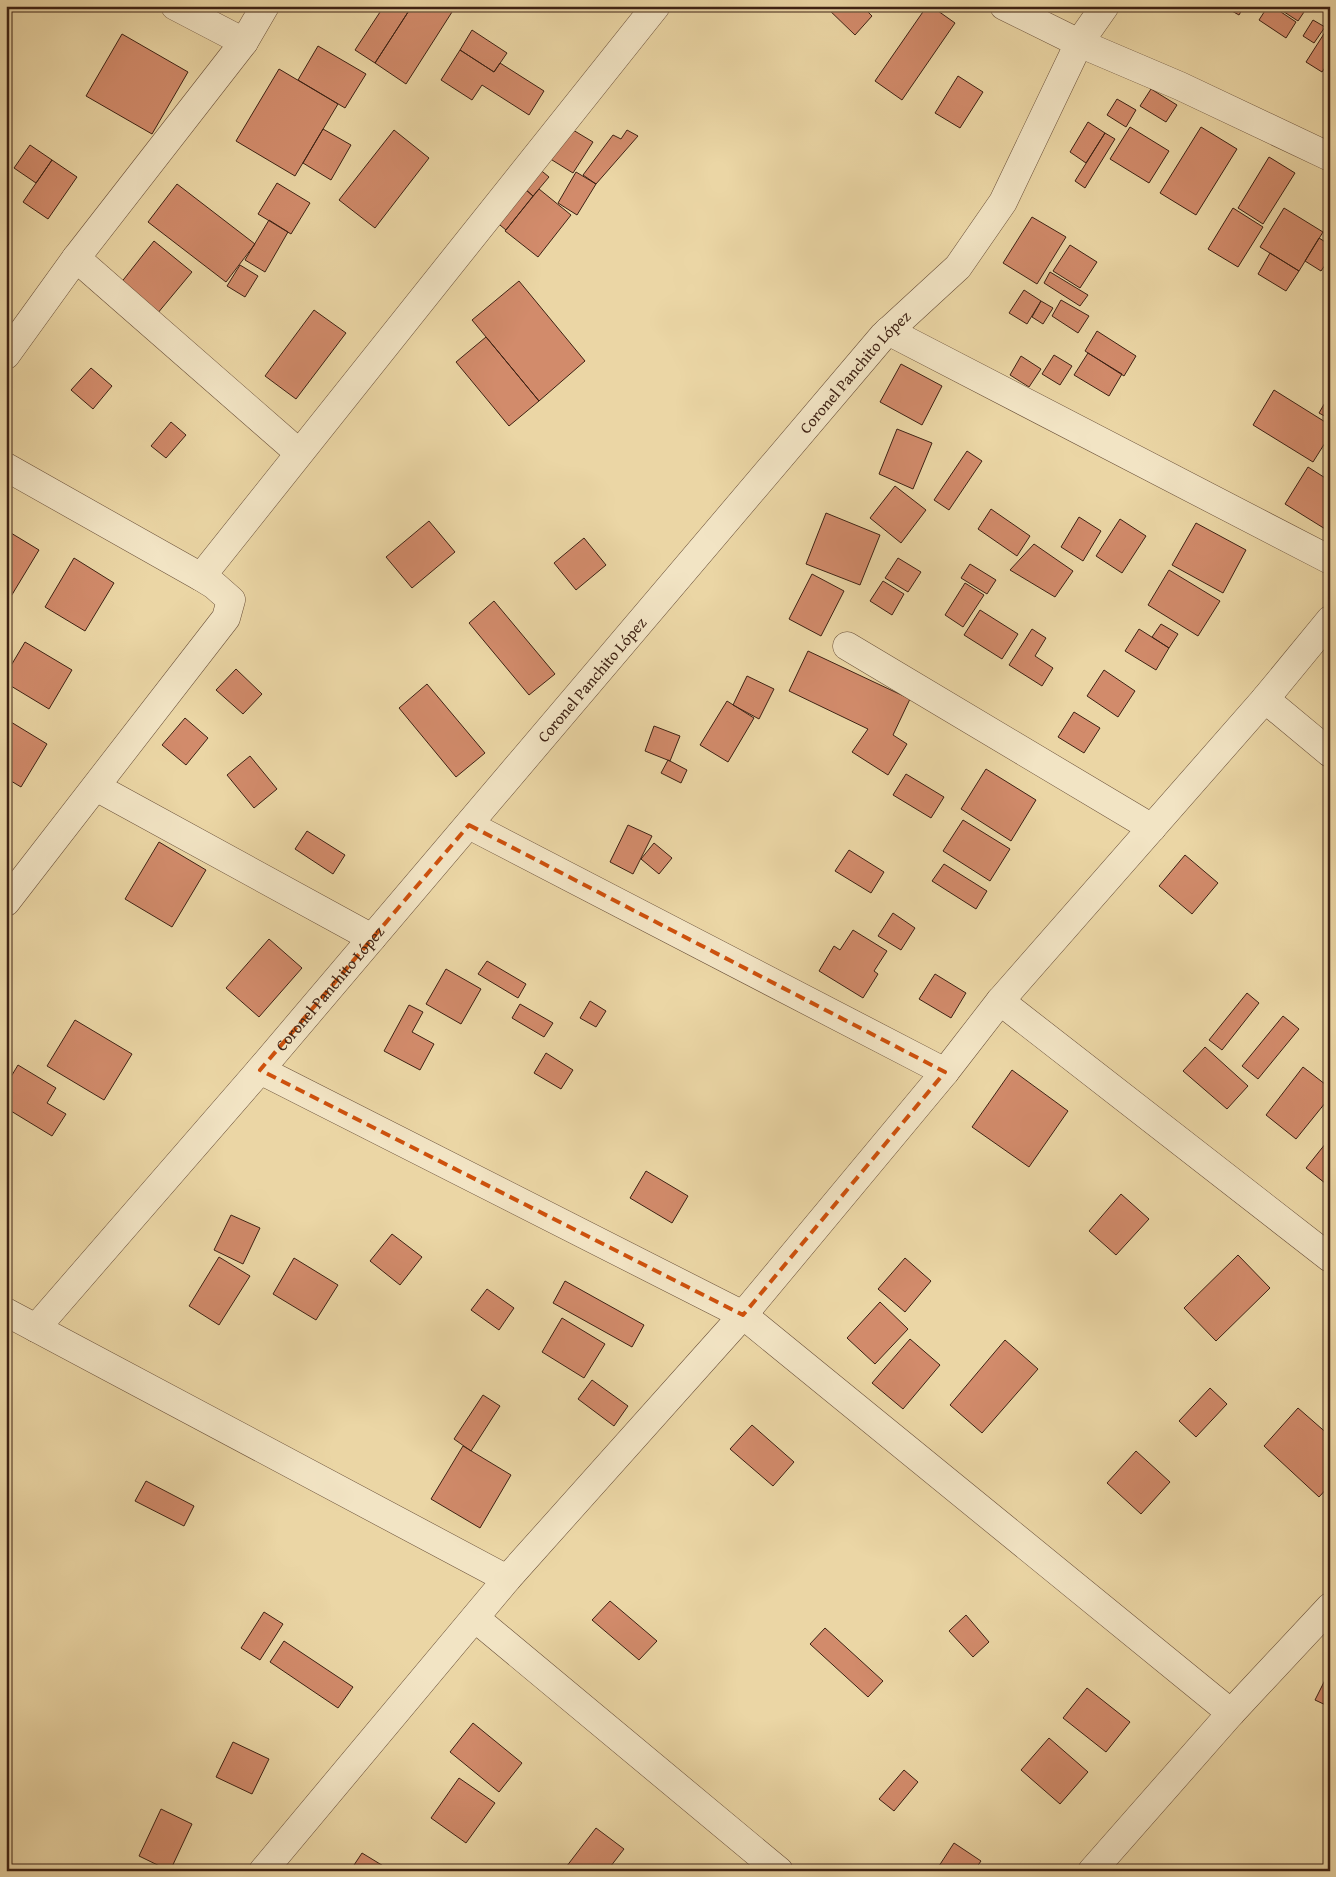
<svg xmlns="http://www.w3.org/2000/svg" width="1336" height="1877" viewBox="0 0 1336 1877" font-family="'Gentium Book Plus',serif">
<rect width="100%" height="100%" fill="#ebd6a5"/>
<filter id="stains"><feTurbulence type="fractalNoise" baseFrequency=".004" numOctaves="4"/><feColorMatrix values="0 0 0 0 .2 0 0 0 0 .09 0 0 0 0 .02 0 0 0 .5 -.17"/></filter>
<radialGradient id="worn" r=".72"><stop offset=".6" stop-color="#630" stop-opacity="0"/><stop offset="1" stop-color="#630" stop-opacity=".3"/></radialGradient>
<path fill="#d28b6b" stroke="#3e2214" d="M384 6H412L375 63 355 50Z
M412 6H443L452 12 406 84 375 63Z
M825 6H862L872 16 855 35Z
M927 6H931L955 23 902 100 875 81Z
M1223 6H1244L1239 15Z
M1268 6H1272L1296 22 1286 38 1259 20Z
M1275 6H1308L1298 21Z
M1313 20 1325 27 1314 43 1303 36Z
M1327 29 1330 31V60L1322 72 1306 62Z
M472 30 507 53 494 72 460 50Z
M122 34 188 72 152 134 86 96Z
M318 46 366 74 345 108 298 80Z
M460 50 494 72 500 63 544 91 529 115 482 85 472 100 441 80Z
M279 69 338 104 295 176 236 141Z
M958 76 983 92 960 128 935 113Z
M1151 89 1177 105 1166 122 1140 106Z
M1117 99 1136 110 1126 127 1107 115Z
M1088 122 1105 133 1086 163 1070 152Z
M563 124 593 142 573 173 544 155Z
M1130 127 1169 151 1149 183 1110 159Z
M1201 127 1237 149 1196 215 1160 193Z
M323 129 351 145 331 180 303 163Z
M394 130 429 158 375 228 339 200Z
M627 130 638 136 596 184 583 175 613 135 621 139Z
M1105 133 1115 139 1085 188 1075 181Z
M30 145 52 160 36 183 14 168Z
M1269 157 1295 173 1263 224 1238 208Z
M52 160 77 177 48 219 23 202Z
M532 163 549 177 533 196 517 182Z
M576 172 596 184 577 215 558 203Z
M517 182 533 196 506 230 489 216Z
M277 183 310 203 291 234 258 214Z
M177 184 255 244 226 282 148 222Z
M539 189 571 215 538 257 505 231Z
M1233 208 1263 227 1238 267 1208 249Z
M1284 208 1323 232 1299 271 1260 247Z
M1032 217 1066 237 1037 284 1003 263Z
M269 220 288 232 265 272 245 260Z
M1319 238 1330 245V258L1321 271 1305 261Z
M154 241 192 272 157 314 120 284Z
M1070 245 1097 262 1080 288 1053 271Z
M1270 253 1299 271 1286 291 1258 274Z
M240 265 258 276 245 297 227 286Z
M1050 272 1088 295 1080 306 1044 283Z
M519 281 585 361 539 401 472 320Z
M1024 290 1041 301 1027 324 1009 313Z
M1061 300 1089 316 1078 333 1052 316Z
M1041 301 1053 308 1043 324 1032 317Z
M314 310 346 333 296 399 265 376Z
M1097 331 1136 356 1124 376 1085 351Z
M486 337 539 401 509 426 456 362Z
M1088 353 1122 374 1109 396 1074 375Z
M1054 355 1072 366 1060 385 1042 374Z
M1021 356 1041 369 1029 387 1010 375Z
M901 364 942 386 922 425 880 402Z
M91 368 112 386 93 409 71 390Z
M1274 390 1330 425V435L1313 462 1253 425Z
M1330 394V419L1319 413Z
M171 422 186 435 166 458 151 446Z
M897 429 932 443 913 489 879 474Z
M967 451 982 461 949 510 934 500Z
M1308 467 1330 481V532L1285 504Z
M895 486 926 510 901 543 870 518Z
M991 509 1030 536 1017 556 978 529Z
M826 513 880 535 860 585 806 564Z
M1079 517 1101 531 1083 561 1061 547Z
M1120 519 1146 536 1122 573 1096 556Z
M429 521 455 552 412 588 386 557Z
M1196 523 1246 550 1223 593 1172 565Z
M6 530 39 550 10 598 6 596Z
M584 538 606 565 576 590 554 563Z
M1034 544 1073 571 1055 597 1010 570Z
M74 558 114 583 85 631 45 607Z
M898 558 921 572 908 592 885 578Z
M970 564 996 580 987 594 961 578Z
M1169 570 1220 601 1198 636 1148 605Z
M812 574 844 591 821 636 789 619Z
M883 581 904 594 892 615 870 601Z
M965 583 984 595 963 627 945 615Z
M494 601 555 674 529 695 469 623Z
M980 610 1018 634 1002 659 964 635Z
M1161 624 1178 634 1169 648 1152 637Z
M1032 629 1046 638 1035 656 1053 668 1042 686 1009 665Z
M1139 629 1169 648 1156 670 1125 651Z
M25 642 72 670 49 709 6 683V674Z
M808 651 910 699 893 735 907 744 888 775 852 752 868 729 789 691Z
M236 669 262 694 243 714 216 690Z
M1104 670 1135 691 1118 717 1087 696Z
M747 676 774 689 759 719 733 705Z
M427 684 485 753 456 777 399 708Z
M727 701 754 718 728 762 700 745Z
M1074 712 1100 728 1084 753 1058 737Z
M185 718 208 738 186 765 162 745Z
M6 719 47 744 21 787 6 778Z
M654 726 680 736 670 761 645 751Z
M250 756 277 789 254 808 227 775Z
M668 760 687 770 681 783 661 773Z
M986 769 1036 800 1011 841 961 809Z
M906 774 944 797 931 818 893 795Z
M963 820 1010 849 990 881 943 851Z
M628 825 652 836 633 874 610 862Z
M307 831 345 855 333 874 295 849Z
M159 842 206 870 172 927 125 899Z
M654 843 672 858 659 874 641 859Z
M849 850 884 872 871 893 835 871Z
M1185 855 1218 883 1192 914 1159 886Z
M944 864 987 891 976 909 932 881Z
M893 913 915 928 901 950 878 936Z
M853 930 887 951 874 971 878 974 863 998 819 971 834 946 840 950Z
M269 939 302 968 259 1017 226 988Z
M487 961 526 984 518 998 478 974Z
M446 969 481 989 461 1024 426 1004Z
M935 974 966 993 951 1018 919 999Z
M1247 993 1259 1003 1222 1050 1209 1040Z
M590 1001 606 1011 596 1027 580 1018Z
M520 1004 553 1023 544 1037 512 1018Z
M409 1005 423 1012 412 1032 434 1044 420 1070 384 1051Z
M1283 1016 1299 1029 1258 1079 1242 1066Z
M75 1020 132 1054 104 1100 47 1066Z
M1205 1047 1248 1086 1227 1109 1183 1071Z
M546 1053 573 1070 561 1089 534 1073Z
M18 1065 56 1088 47 1103 66 1114 52 1136 6 1108V1085Z
M1303 1067 1330 1088V1097L1296 1139 1266 1115Z
M1012 1070 1068 1111 1029 1167 972 1127Z
M1330 1138V1187L1306 1168Z
M646 1171 688 1196 672 1223 630 1198Z
M1121 1194 1149 1219 1116 1255 1089 1231Z
M231 1215 260 1228 243 1264 214 1250Z
M392 1234 422 1257 400 1285 370 1261Z
M1238 1255 1270 1288 1216 1341 1184 1308Z
M219 1257 250 1276 219 1325 189 1306Z
M294 1258 338 1285 316 1320 273 1294Z
M905 1258 931 1281 905 1312 878 1289Z
M565 1281 644 1325 632 1347 553 1303Z
M487 1289 514 1308 499 1330 471 1310Z
M880 1302 908 1329 875 1364 847 1338Z
M562 1318 605 1344 584 1378 542 1352Z
M910 1339 940 1365 903 1409 872 1383Z
M1005 1340 1038 1369 982 1433 950 1405Z
M592 1380 628 1406 614 1426 578 1399Z
M1210 1388 1227 1404 1196 1437 1179 1421Z
M483 1395 500 1406 471 1451 454 1439Z
M1298 1408 1330 1436V1485L1319 1497 1264 1446Z
M752 1425 794 1462 773 1486 730 1449Z
M463 1446 511 1475 480 1528 431 1499Z
M1136 1451 1170 1482 1141 1514 1107 1483Z
M146 1481 194 1506 184 1526 135 1501Z
M610 1601 657 1641 639 1660 592 1620Z
M264 1612 283 1624 260 1660 241 1648Z
M966 1615 989 1642 973 1657 949 1631Z
M825 1628 883 1681 868 1697 810 1644Z
M284 1641 353 1687 338 1708 270 1662Z
M1330 1670V1707L1315 1700Z
M1087 1688 1130 1722 1106 1752 1063 1718Z
M473 1723 522 1763 499 1792 450 1752Z
M1049 1738 1088 1772 1060 1804 1021 1770Z
M233 1742 269 1759 252 1794 216 1777Z
M904 1770 918 1782 894 1811 879 1799Z
M459 1778 495 1803 466 1843 431 1818Z
M161 1809 192 1824 170 1871 139 1856Z
M596 1828 624 1849 607 1871H563Z
M954 1843 981 1861 974 1871H940L937 1869Z
M362 1853 385 1867 383 1871H350Z"/>
<g fill="none" stroke-linecap="round" stroke-linejoin="round">
<defs>
<g id="minor">
<path d="M175 6 244 42"/>
<path d="M1004 6 1079 43 1180 86 1330 157"/>
<path d="M76 258 299 453"/>
<path d="M888 331 1330 560"/>
<path d="M6 355 76 258 244 42 265 6"/>
<path d="M6 467 201 577 214 585 231 600 226 618 6 902"/>
<path d="M201 577 656 6"/>
<path d="M847 646 1152 828"/>
<path d="M1265 699 1330 753"/>
<path d="M96 787 372 938"/>
<path d="M469 825 945 1072"/>
<path d="M1000 1001 1330 1258"/>
<path d="M260 1070 743 1315 1231 1713"/>
<path d="M6 1312 507 1579"/>
<path id="s1" d="M36 1328 260 1070 883 336 958 267 1003 202 1079 43 1105 6"/>
<path d="M475 1618 779 1871"/>
<path d="M263 1871 507 1579 743 1315 945 1072 1000 1001 1265 699 1330 620"/>
<path d="M1092 1871 1231 1713 1330 1607"/>
</g>
</defs>
<use href="#minor" stroke="#694f38" stroke-width="29"/>
<use href="#minor" stroke="#f2e4c4" stroke-width="28"/>
</g>
<path fill="none" stroke="#ce510d" stroke-width="4" stroke-dasharray="10 6" stroke-linejoin="round" d="M469 825 945 1072 743 1315 260 1070Z"/>
<g text-anchor="middle" stroke-width="4.5" stroke-linejoin="round" paint-order="stroke">
<g font-size="16" fill="#3e2214" stroke="#f2e4c4">
<text dy="6" stroke="none"><textPath href="#s1" startOffset="1259">Coronel Panchito López</textPath></text>
<text dy="6" stroke="none"><textPath href="#s1" startOffset="854">Coronel Panchito López</textPath></text>
<text dy="6" stroke="none"><textPath href="#s1" startOffset="449">Coronel Panchito López</textPath></text>
</g>
</g>
<rect width="1336" height="1877" fill="none" stroke="#ebd6a5" stroke-width="25"/>
<rect x="8" y="8" width="1321" height="1862" fill="none" stroke="#3e2214" stroke-width="2.5"/>
<rect x="12" y="12" width="1311" height="1852" fill="none" stroke="#3e2214"/>
<rect width="100%" height="100%" filter="url(#stains)"/>
<rect width="100%" height="100%" fill="url(#worn)"/>
</svg>
